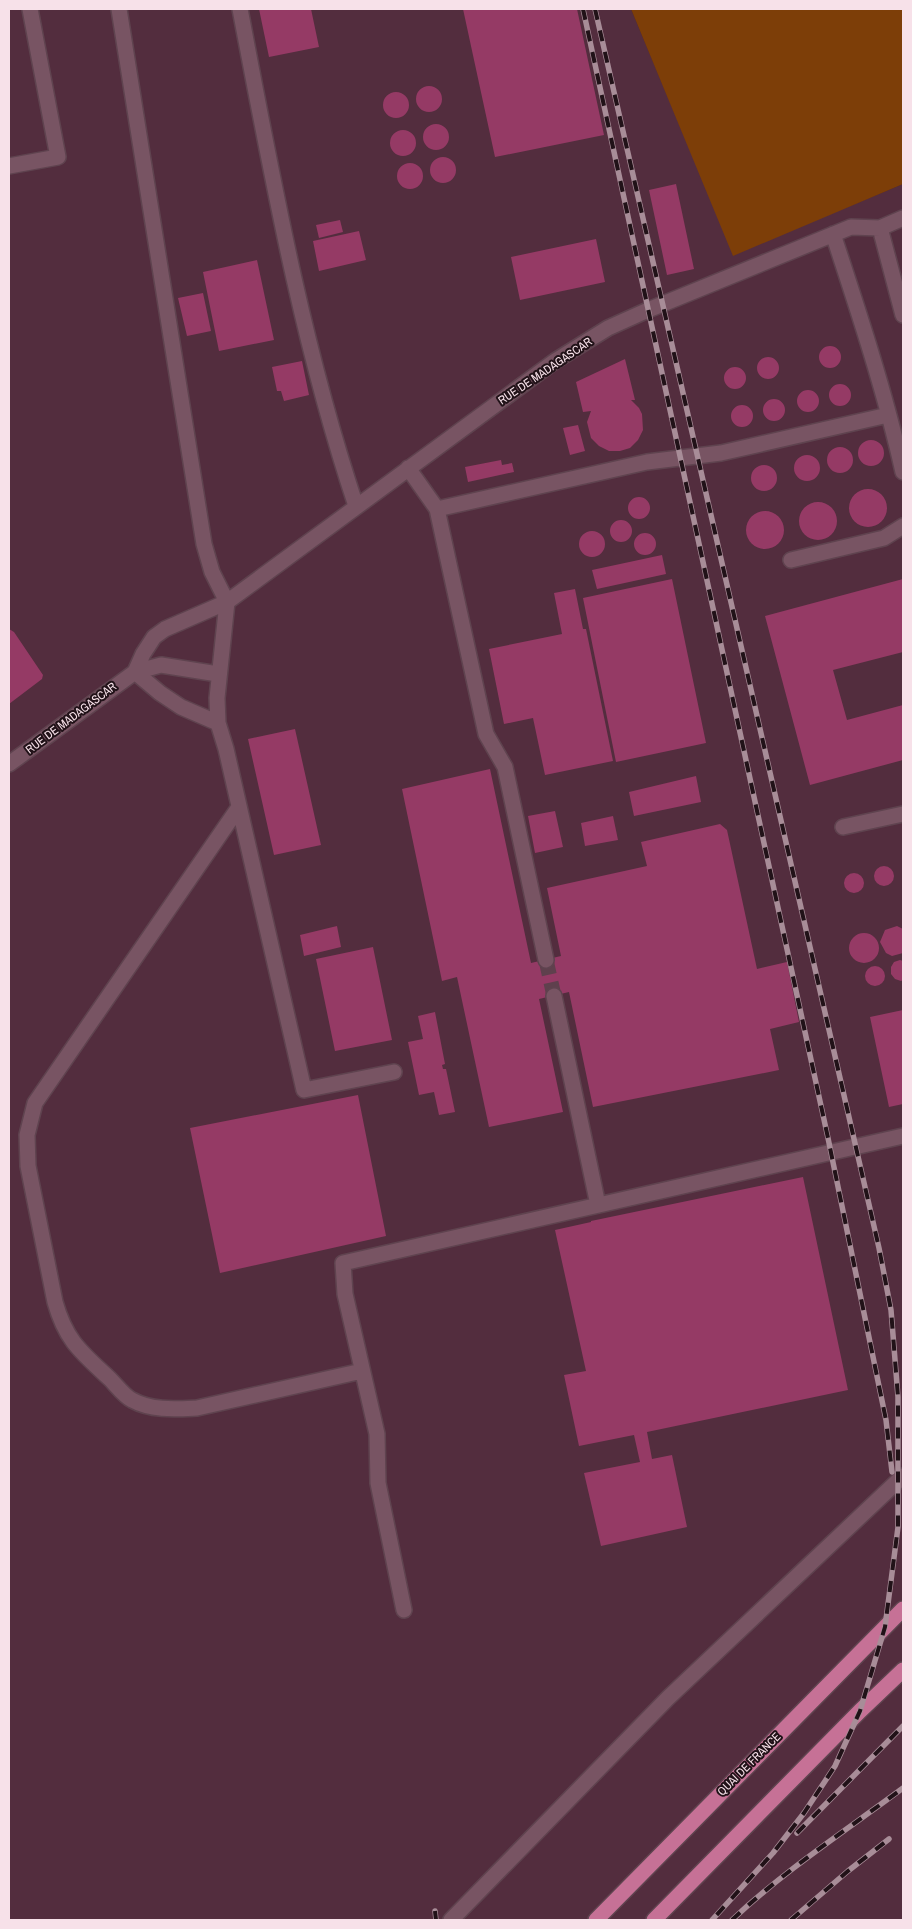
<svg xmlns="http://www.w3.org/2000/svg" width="912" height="1929" viewBox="0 0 912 1929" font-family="'Archivo Narrow',sans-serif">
<rect width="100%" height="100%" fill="#442432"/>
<path fill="#532d3e" d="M9 9H631L692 155 845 208 903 184V1920H9Z"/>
<path fill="#7d3e08" d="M631 9H903V184L733 256Z"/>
<path fill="#953a65" d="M259 9H311L319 47 269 57Z
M463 9H577L604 135 495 157Z
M416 99a13 13 0 1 1 26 0a13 13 0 1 1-26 0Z
M383 105a13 13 0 1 1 26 0a13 13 0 1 1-26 0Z
M423 137a13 13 0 1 1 26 0a13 13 0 1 1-26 0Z
M390 143a13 13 0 1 1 26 0a13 13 0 1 1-26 0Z
M430 170a13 13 0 1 1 26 0a13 13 0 1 1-26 0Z
M397 176a13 13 0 1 1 26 0a13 13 0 1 1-26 0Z
M676 184 694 269 667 275 649 190Z
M340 220 343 232 319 238 316 225Z
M359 231 366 260 319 271 313 241Z
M596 239 605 282 520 300 511 257Z
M257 260 274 340 219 351 203 272Z
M203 293 211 331 187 336 178 298Z
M819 357a11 11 0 1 1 22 0a11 11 0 1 1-22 0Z
M757 368a11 11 0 1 1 22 0a11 11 0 1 1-22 0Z
M625 359 635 400H631L639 408 642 414 643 430 638 440 630 448 620 451H609L599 446 591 438 587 422 591 411 583 412 576 382Z
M302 361 309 395 284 401 281 391H277L272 367Z
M724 378a11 11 0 1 1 22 0a11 11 0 1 1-22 0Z
M829 395a11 11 0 1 1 22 0a11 11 0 1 1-22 0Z
M797 401a11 11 0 1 1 22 0a11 11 0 1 1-22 0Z
M763 410a11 11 0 1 1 22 0a11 11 0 1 1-22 0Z
M731 416a11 11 0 1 1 22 0a11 11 0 1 1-22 0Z
M578 425 585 451 570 455 563 428Z
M858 453a13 13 0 1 1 26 0a13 13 0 1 1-26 0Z
M827 460a13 13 0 1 1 26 0a13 13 0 1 1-26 0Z
M794 468a13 13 0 1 1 26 0a13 13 0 1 1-26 0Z
M501 460 502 465 512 463 514 472 468 482 465 467Z
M751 478a13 13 0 1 1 26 0a13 13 0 1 1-26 0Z
M849 508a19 19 0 1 1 38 0a19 19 0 1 1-38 0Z
M628 508a11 11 0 1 1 22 0a11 11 0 1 1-22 0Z
M799 521a19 19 0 1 1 38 0a19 19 0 1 1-38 0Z
M746 530a19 19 0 1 1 38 0a19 19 0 1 1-38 0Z
M610 531a11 11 0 1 1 22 0a11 11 0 1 1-22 0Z
M579 544a13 13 0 1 1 26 0a13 13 0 1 1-26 0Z
M634 544a11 11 0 1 1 22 0a11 11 0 1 1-22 0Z
M662 555 666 574 597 589 592 570Z
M672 579 706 743 616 762 583 598Z
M903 579V652L833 670 847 720 903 705V760L810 785 765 616Z
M575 589 583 629H586L613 761 545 775 533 718 504 724 489 649 562 634 554 593Z
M9 629 14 632 43 675 42 679 9 704Z
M295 729 321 845 274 855 248 739Z
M490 769 531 963 561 956 547 888 647 866 641 842 720 824 727 830 757 969 787 962 799 1022 770 1029 779 1070 593 1107 569 992 539 999 563 1112 489 1127 457 977 442 981 402 789Z
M696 776 701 802 634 816 629 792Z
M555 811 563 847 535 853 528 816Z
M613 816 618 840 585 846 581 823Z
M874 876a10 10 0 1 1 20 0a10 10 0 1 1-20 0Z
M844 883a10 10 0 1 1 20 0a10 10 0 1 1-20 0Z
M337 926 341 947 304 956 300 935Z
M897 926 903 929V953L892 956 886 953 880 942 885 930Z
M849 948a15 15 0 1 1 30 0a15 15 0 1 1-30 0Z
M373 947 392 1040 335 1051 316 959Z
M900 960 903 961V980L901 981 895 979 891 974V967L894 962Z
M865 976a10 10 0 1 1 20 0a10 10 0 1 1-20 0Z
M903 1010V1104L889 1107 870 1017Z
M435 1012 445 1064 442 1065 443 1069H446L455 1112 439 1115 434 1092 419 1095 408 1042 423 1039 418 1016Z
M358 1095 386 1236 220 1273 190 1128Z
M803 1177 848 1390 647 1432 652 1459 672 1455 687 1527 601 1546 584 1473 640 1462 634 1435 579 1446 564 1375 586 1371 555 1230 591 1222V1221Z"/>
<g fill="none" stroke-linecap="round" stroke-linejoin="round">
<path stroke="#5f404d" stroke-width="15" stroke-dasharray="15 8" stroke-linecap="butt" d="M546 960 554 996"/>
<defs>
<path id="minor" d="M119 9 204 544 212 572 227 602 217 698 218 723 226 749 304 1090 394 1072
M240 9C272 176 302 344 356 506
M9 166 58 157 30 9
M880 228 903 315
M833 234C859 313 885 392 903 472
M408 468 437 509 647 462 721 453 888 415
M437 509 486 734 505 767 546 960
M791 560 884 538 903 526
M135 672 143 654 154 637 165 629 227 602 555 361 608 328 648 310 851 227 880 228 903 218
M135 672 160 693 181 707 218 723
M9 764 135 672 161 665 218 674
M239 807 35 1103 27 1135 28 1166 55 1302C66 1341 81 1352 110 1379 116 1385 124 1396 132 1400 152 1411 176 1409 197 1408L362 1371
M843 827 903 814
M554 996 598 1205
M404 1610 378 1483 377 1434 345 1294 343 1263 903 1136
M451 1920 668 1698 903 1476"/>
<path id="major" d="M596 1920 903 1609
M654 1920 860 1711 903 1670"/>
</defs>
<use href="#minor" stroke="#5f434f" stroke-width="18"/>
<use href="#major" stroke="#5f434f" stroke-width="18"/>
<use href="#minor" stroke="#785463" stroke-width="15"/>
<use href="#major" stroke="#c67196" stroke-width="15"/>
<defs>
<path id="rail" d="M583 9 828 1138 886 1420 892 1472
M595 9 879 1248 891 1310 898 1397V1527L885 1627 860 1711 835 1766 804 1813 773 1853 712 1920
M797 1833 903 1726
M435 1911 436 1920
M732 1920C785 1870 845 1831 903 1788
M791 1920 848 1871 889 1839"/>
</defs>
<use href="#rail" stroke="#a88d98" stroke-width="5.5"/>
<use href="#rail" stroke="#211218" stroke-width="4" stroke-dasharray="11" stroke-linecap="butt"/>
</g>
<g text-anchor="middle" stroke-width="4" stroke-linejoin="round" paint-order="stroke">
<g font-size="12" fill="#f7e1e9" stroke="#211218">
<text transform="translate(545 371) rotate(-34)" y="4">RUE DE MADAGASCAR</text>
<text transform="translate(71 718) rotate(-37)" y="4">RUE DE MADAGASCAR</text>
<text transform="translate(749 1764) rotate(-45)" y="4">QUAI DE FRANCE</text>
</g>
</g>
<rect width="912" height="1929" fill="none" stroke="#f7e1e9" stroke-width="20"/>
</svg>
